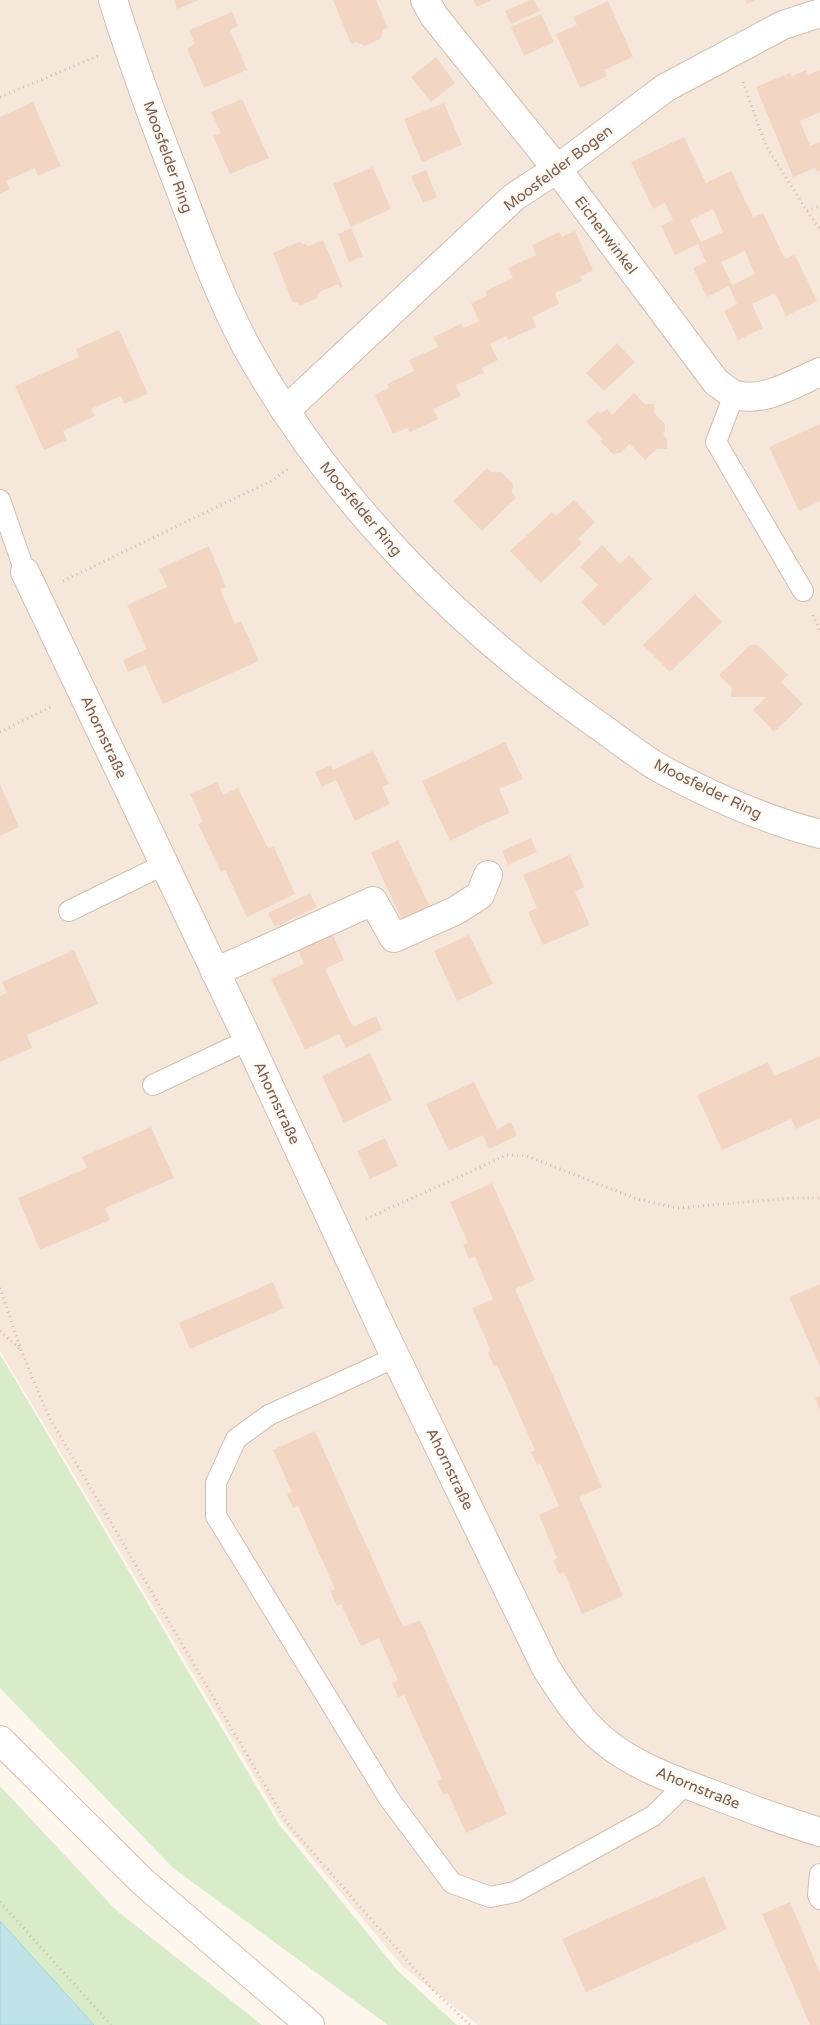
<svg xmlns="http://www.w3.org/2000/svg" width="820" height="2025" viewBox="0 0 820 2025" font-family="'Varela Round',sans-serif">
<rect width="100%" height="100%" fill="#fdf6ec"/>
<path fill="#f5e8da" d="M0 0H820V2025H478L403 1967 281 1821 0 1351Z"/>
<path fill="#d8ecc9" d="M0 1354 278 1823 398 1971 457 2025H388L173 1868 0 1688Z
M0 1786 116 1910 262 2025H94L0 1921Z"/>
<path fill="#bfe3e8" stroke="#a5d3da" d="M0 1921 94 2025H0Z"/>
<path fill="#f3d5c3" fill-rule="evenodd" d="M174 0H199L177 9Z
M333 0H376L388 28 383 30 380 39 365 46 356 42 351 44Z
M473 0H492L477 7Z
M530 0H534L540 11 511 24 505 11Z
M745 0H756L747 4Z
M608 1 633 57 604 70 607 76 580 88 556 34 577 25 573 17Z
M232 12 238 26 230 30 247 70 204 88 187 48 195 44 189 30Z
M541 14 554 42 524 56 511 27Z
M436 57 455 83 431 102 411 77Z
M806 70 808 75 820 70V112L800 121 810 146 820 142V171L817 172 815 168 793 177 756 87 790 73 792 76Z
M242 99 269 158 230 174 213 136 221 133 211 112Z
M33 102 61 166 38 176 35 168 6 181 10 189 0 194V117Z
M444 103 462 145 422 162 404 119Z
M684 137 706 183 731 171 753 217 763 213 785 259 795 255 817 301 786 316 775 293 752 304 763 328 738 340 724 311 737 304 729 286 707 297 693 268 706 262 698 244 675 255 661 226 673 220 665 203 653 209 631 162ZM713 209 723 232 701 242 690 220ZM745 251 755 274 732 285 721 262Z
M373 167 391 209 351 227 333 184Z
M426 170 437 197 423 203 411 176Z
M351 228 363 256 349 262 338 234Z
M575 231 593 270 580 277 582 281 555 293 559 304 532 317 536 327 508 340 506 336 490 344 498 360 482 368 484 373 456 385 461 396 433 409 438 419 410 432 407 428 393 434 375 395 389 388 387 384 414 371 409 360 438 347 433 337 461 324 464 328 479 321 471 303 487 296 485 291 513 278 508 268 536 255 532 245 559 232 562 237Z
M323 240 343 287 340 288 338 284 319 292 316 299 301 305 292 301 273 253 299 242 309 246Z
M119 330 148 394 124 404 121 396 91 409 95 416 63 431 67 440 44 450 15 386 79 357 76 349Z
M617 343 635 362 604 391 586 373Z
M634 393 645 404H654V413L665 424V431L663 434 667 439V449H657L645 460 630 444 620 453 613 454 600 441 603 439 586 422 598 411 601 414 607 409 612 415Z
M820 424V501L799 511 769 447Z
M487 468 491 472H501L513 484 512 493 516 498 482 531 453 501Z
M574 500 595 522 578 539 582 543 541 583 510 551 552 512 556 516Z
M602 545 620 564 629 555 652 579 604 626 581 602 598 585 580 567Z
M209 546 226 587 220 589 235 624 241 621 259 661 163 704 145 665 128 672 123 660 147 649 127 605 167 587 159 569Z
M695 594 722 622 670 672 643 645Z
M750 645H758L788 675 781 682 803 704 774 732 753 710 766 697H731L732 688 719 675Z
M505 742 523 779 499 789 510 813 477 827V828L450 841 422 781Z
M373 751 389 784 382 787 390 804 355 821 336 780 322 787 315 772 331 765 333 770Z
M217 782 223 795 238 788 268 848 274 847 295 894 247 917 225 870 221 872 198 824 203 822 190 794Z
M0 784 19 827 0 836Z
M531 838 537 852 508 865 502 851Z
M398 840 430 907 402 920 371 853Z
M570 855 584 887 575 892 590 925 543 945 528 912 537 908 523 875Z
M310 893 317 907 275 927 268 913Z
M333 935 344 960 325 969 353 1027 376 1016 382 1030 346 1048 339 1034 305 1050 271 979 304 964 298 950Z
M469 935 493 984 457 1001 434 951Z
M74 950 98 1004 27 1035 32 1048 0 1062V996L7 993 2 982Z
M370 1053 392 1100 344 1123 322 1076Z
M820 1056V1118L796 1129 791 1119 722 1150 697 1095 768 1062 774 1076Z
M474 1082 497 1129 511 1122 517 1136 489 1149 483 1135 449 1151 426 1104Z
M151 1127 174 1178 105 1208 110 1220 40 1250 18 1198 87 1168 82 1157Z
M385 1138 398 1166 370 1179 357 1151Z
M492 1183 535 1280 515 1289 602 1487 579 1497 623 1596 582 1614 564 1572 559 1574 553 1561 557 1558 539 1515 559 1506 540 1463 537 1465 531 1452 535 1450 497 1365 494 1366 488 1353 491 1351 472 1308 493 1299 475 1256 469 1259 463 1245 468 1243 450 1202Z
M273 1282 284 1308 190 1349 179 1323Z
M820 1284V1367L789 1297Z
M820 1396V1410L815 1398Z
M315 1431 403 1627 420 1620 507 1814 466 1833 448 1793 443 1795 437 1781 442 1779 404 1695 398 1697 392 1683 398 1680 379 1638 361 1646 341 1604 337 1606 330 1591 335 1589 298 1506 293 1508 287 1494 292 1492 273 1450Z
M704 1876 727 1929 586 1992 562 1939Z
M790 1902 820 1973V2025H810L762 1914Z"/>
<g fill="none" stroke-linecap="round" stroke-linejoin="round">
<defs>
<path id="lane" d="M734 395 716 442 803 591
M0 500 25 572
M69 911 165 864
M153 1085 248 1040
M396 1357 269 1415 236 1439 216 1483V1516L390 1800 452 1883 490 1897 515 1892 653 1816 686 1784
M820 1874 818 1895 820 1899"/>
<path id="street" d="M113 0C133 64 156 127 180 189 200 243 220 297 247 348 331 498 455 625 595 723 617 738 638 756 661 769 711 796 765 820 820 834
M425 0 434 16 557 169 716 382C722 386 729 393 736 395 763 403 795 383 820 372
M285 411 514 197 557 169 665 88 783 25 820 13
M25 572 248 1040 383 1331 546 1668C563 1694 579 1720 603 1740 634 1766 674 1780 712 1794 748 1808 783 1821 820 1832
M215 972 373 901 394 938 455 911 480 895 488 875"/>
<path id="secondary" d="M0 1740 143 1882 310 2025"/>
</defs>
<use href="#lane" stroke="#d1beb0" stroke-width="22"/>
<use href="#street" stroke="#d1beb0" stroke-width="30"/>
<use href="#secondary" stroke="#d6c0b0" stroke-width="30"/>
<path stroke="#d9b8a5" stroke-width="3" stroke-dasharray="1 4" stroke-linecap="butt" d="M743 82 766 146 807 211 820 206
M0 97 98 56
M807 211 820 229
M63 581 273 480 288 469
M813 615 820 631
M0 732 53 706
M366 1219 507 1155 527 1156 637 1199 677 1208 792 1198H820
M0 1288 21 1350 49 1417 287 1823 433 1990 470 2025
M0 1331 21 1350
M0 1902 111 2025"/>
<use href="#lane" stroke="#fff" stroke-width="20"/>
<use href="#street" stroke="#fff" stroke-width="28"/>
<use href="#secondary" stroke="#fff" stroke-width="28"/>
</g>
<g text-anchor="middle" stroke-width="4.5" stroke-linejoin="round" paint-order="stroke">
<g font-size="15" fill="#7a5c4d" stroke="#fffaf3">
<text transform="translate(168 157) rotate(70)" y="5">Moosfelder Ring</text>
<text transform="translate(558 168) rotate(-37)" y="5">Moosfelder Bogen</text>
<text transform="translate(606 235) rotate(53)" y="5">Eichenwinkel</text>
<text transform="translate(361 509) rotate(50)" y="5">Moosfelder Ring</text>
<text transform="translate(104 737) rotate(65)" y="5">Ahornstraße</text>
<text transform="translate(708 789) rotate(26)" y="5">Moosfelder Ring</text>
<text transform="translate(277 1103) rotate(65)" y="5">Ahornstraße</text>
<text transform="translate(450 1469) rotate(64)" y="5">Ahornstraße</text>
<text transform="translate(698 1788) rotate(22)" y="5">Ahornstraße</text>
</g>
</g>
</svg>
